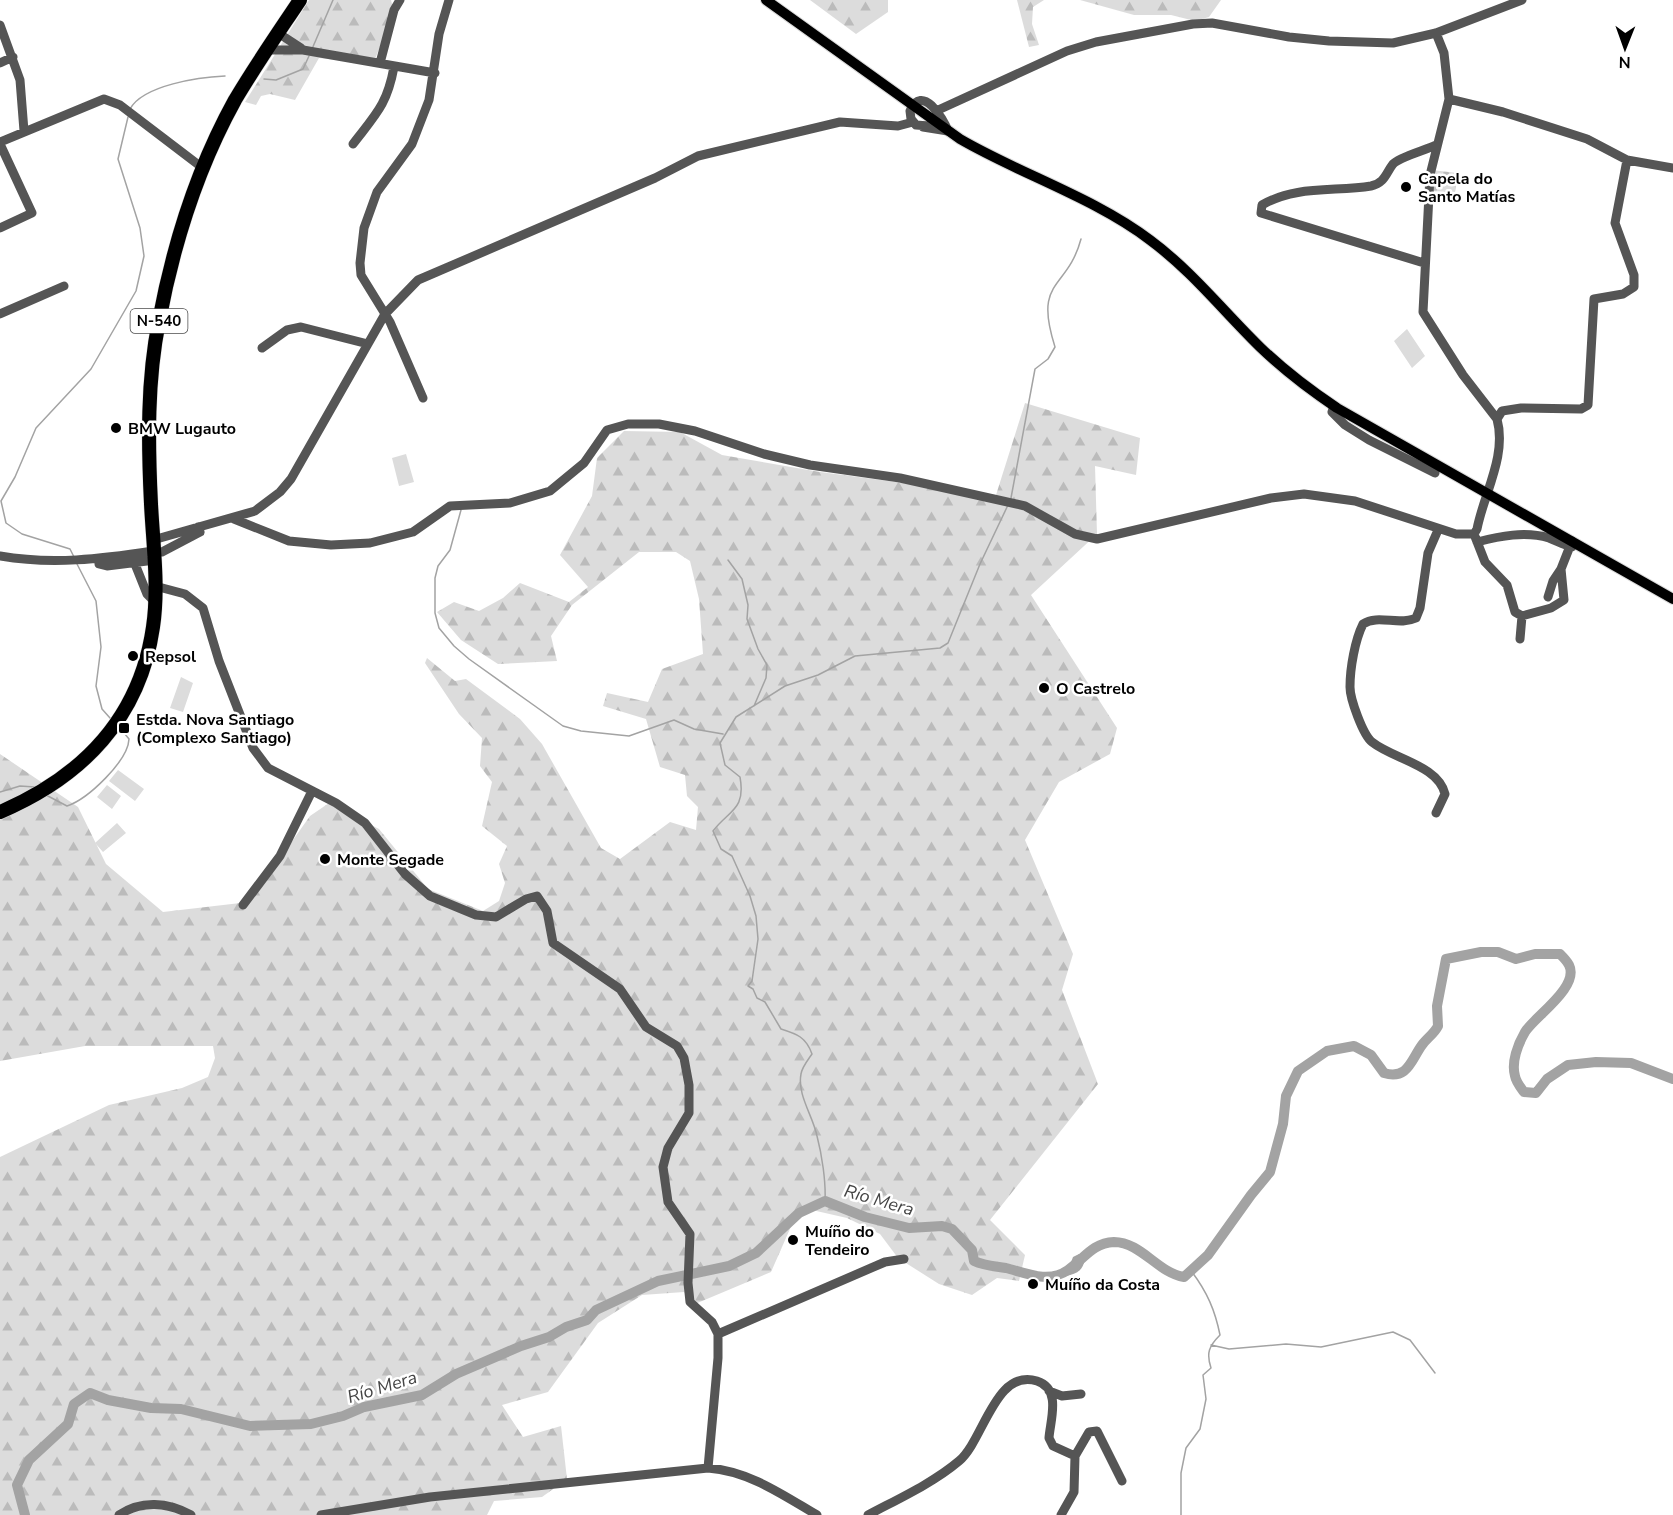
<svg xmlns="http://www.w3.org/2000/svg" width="1673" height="1515" viewBox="0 0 1673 1515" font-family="'Nunito Sans',sans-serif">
<defs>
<pattern id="forest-firs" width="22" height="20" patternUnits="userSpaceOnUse" patternTransform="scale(1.5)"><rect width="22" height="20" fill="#dcdcdc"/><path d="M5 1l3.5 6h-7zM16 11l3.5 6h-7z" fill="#bbb"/></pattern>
<pattern id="cemetery-stones" width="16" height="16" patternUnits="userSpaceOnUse" patternTransform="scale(1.5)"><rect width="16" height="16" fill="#dcdcdc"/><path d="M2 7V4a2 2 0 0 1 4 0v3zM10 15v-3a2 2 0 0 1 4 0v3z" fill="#bbb"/></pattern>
</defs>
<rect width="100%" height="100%" fill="#fff"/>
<path fill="url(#forest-firs)" d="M309 0H391L394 12 373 64 319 58 295 100 270 94 261 96 256 105 245 102Z
M810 0H888V12L856 34Z
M1017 0H1044L1033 7 1032 24 1039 45 1029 47Z
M1080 0H1221L1209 17 1195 21 1171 15H1134Z
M1025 403 1140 438 1136 475 1095 466 1097 534 1031 595 1117 728 1110 754 1059 782 1025 840 1073 954 1062 990 1098 1084 990 1220 1025 1255 1019 1281 997 1278 972 1295 939 1284 898 1258 880 1234 847 1218 812 1210 793 1222 771 1272 695 1304 684 1292 642 1295 598 1323 548 1392 502 1405 523 1437 561 1426 567 1479 542 1497 494 1501 487 1515H0V1157L109 1105 182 1088 208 1077 215 1058 213 1046H85L0 1061V754L78 807 106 864 163 912 249 902 310 816 329 803 379 829 428 889 483 911 499 901 505 883 499 864 507 846 482 826 492 782 480 766 482 738 459 714 425 663 427 658 455 681 466 679 520 719 542 744 601 848 620 859 670 822 696 830 698 807 687 796 685 775 660 767 646 719 603 706 607 693 648 702 662 669 703 654 699 599 690 561 676 552H639L572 605 551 636 557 661 498 664 461 640 437 612 454 602 479 611 503 598 520 583 569 602 588 587 560 555 592 496 597 458 624 431 680 432 722 455 820 472 996 495Z"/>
<path fill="url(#cemetery-stones)" d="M1432 170 1457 173 1455 193 1431 191Z"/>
<path fill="#dcdcdc" d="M1407 329 1425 356 1412 368 1394 341Z
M406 454 414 482 399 486 392 458Z
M181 677 193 683 183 712 170 708Z
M118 770 144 789 135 801 109 781Z
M107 785 121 796 112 809 97 797Z
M117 823 126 833 103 852 95 843Z"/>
<path fill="#a3a3a3" d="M1079 1254 1084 1263C1081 1272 1075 1274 1066 1276L1073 1257Z"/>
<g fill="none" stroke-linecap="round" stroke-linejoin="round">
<path stroke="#a3a3a3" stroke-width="1.5" d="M312 49 333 0
M264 79 276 80 303 69 309 56
M130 109C143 85 200 77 225 76
M1011 498 1035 369 1048 359 1055 347C1033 278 1067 291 1081 239
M461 510 450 550 438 566 435 578V613L439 628 454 646 469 659 563 726 581 731 629 736 674 720 694 729 723 734
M74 557 70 549 22 534 6 523 1 501 15 477 36 428 91 369 136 291 144 256 140 228 118 159 128 117
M728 560 742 579 748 605 747 619 758 649 767 665 766 678 754 706
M77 564 96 601 101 647 96 686 102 709 110 718
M0 792 20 786 35 787
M46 795 67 806C88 799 128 761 129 739L120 728
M825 1201C826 1182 822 1155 817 1136 813 1116 797 1095 801 1074 802 1067 808 1060 812 1054 806 1037 797 1034 781 1029L765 1002 757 998 753 989 748 986 752 981 758 939 756 916 750 896 732 856 721 849 713 831C729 810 746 810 740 777L725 765 720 743 736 717 785 686 818 675 855 656 940 648 948 643 980 564 1008 505
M1211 1345 1229 1349 1286 1344 1321 1347 1393 1332 1410 1340 1435 1373
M1181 1515V1473L1186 1448 1200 1429 1206 1399 1203 1375 1211 1368C1206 1353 1209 1346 1220 1335 1215 1310 1207 1292 1192 1272"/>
<path stroke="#a3a3a3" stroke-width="10" d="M25 1515 17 1485 29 1460 68 1424 74 1404 90 1393 108 1400 151 1408 181 1409 250 1426 311 1424 343 1416 364 1407 422 1395 456 1374 521 1346 549 1337 566 1327 587 1320 596 1310 658 1281 729 1266 756 1253 799 1213 825 1201 865 1217 909 1228 942 1226 952 1229 972 1250 974 1261C985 1266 994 1266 1006 1268 1026 1273 1048 1284 1068 1270 1084 1259 1092 1243 1114 1242 1141 1242 1158 1273 1184 1277L1208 1255 1251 1195 1270 1172 1283 1124 1286 1096 1298 1071 1327 1051 1354 1046 1371 1055 1384 1073C1408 1080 1411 1060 1422 1045 1427 1038 1434 1034 1438 1026L1437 1006 1446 959 1481 952H1498L1516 959 1535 954H1560C1563 957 1567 961 1569 965 1580 987 1534 1017 1525 1032 1518 1044 1511 1062 1515 1076 1516 1082 1521 1088 1524 1092L1536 1093 1547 1079 1568 1065 1596 1062 1631 1063 1673 1079"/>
<defs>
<path id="major" d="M766 0 960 139C1020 174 1095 198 1150 240 1192 271 1224 312 1261 348 1285 371 1310 390 1337 408L1673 599"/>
<path id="highway" d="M0 812C82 777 140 718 153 627 159 587 153 544 151 504 148 443 147 380 159 321 173 246 198 167 235 100 255 66 278 33 300 0"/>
</defs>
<use href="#major" stroke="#dbdbdb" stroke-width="12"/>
<use href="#highway" stroke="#dbdbdb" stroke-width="15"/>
<path stroke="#555" stroke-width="9" d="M0 25 20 80 24 131
M278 33 301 48
M1436 33 1444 53 1449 99 1430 175 1423 312 1463 375 1497 419 1502 411 1521 408 1581 409 1588 405 1594 299 1623 294 1634 287V275L1615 223 1627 160
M267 50H303L435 73
M0 63 13 57
M380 63 394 10 400 0
M1449 99 1503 112 1587 139 1627 160 1673 168
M936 111 1067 51 1096 42 1193 24 1212 23 1289 37 1329 41 1393 43 1436 33 1522 0
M923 127 948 131C943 118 922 83 910 111L911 119 916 125 929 126 936 116
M0 142 104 99 120 105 204 169
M0 144 32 213 0 228
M353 144C376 114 387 105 394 67
M1424 263 1261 213 1262 205C1296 185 1335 192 1371 186 1385 183 1386 173 1393 164 1399 157 1426 150 1436 145
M0 314 64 286
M262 348 287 330 301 327 368 344
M423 398 390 322 361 275 360 263 364 228 377 192 412 144 429 100 439 34 449 0
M1334 406 1332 412 1345 425 1369 440 1435 473
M234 519 289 541 331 545 370 543 413 532 450 506 510 503 550 491 584 463 607 430 628 424H659L695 431 764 454 810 465 900 478 1025 506 1075 534 1097 539 1271 498 1304 494 1355 501 1456 534H1474L1477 529C1484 493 1507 456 1497 419
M1474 534 1485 562 1507 585 1515 612 1522 616 1551 608 1564 600 1561 569 1572 541
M153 540 255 511 280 492 291 479 385 314 418 280 655 178 698 156 840 122 898 126 913 122
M1477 542C1500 536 1525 531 1549 538 1557 541 1564 545 1572 547
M162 552 200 532 198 527
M0 556C52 565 101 559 153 551
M99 560V564L107 566 147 561
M135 564 147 594 156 603
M155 586 185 594 203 608 219 661 253 748 268 768 336 803 365 823 405 874 430 896 476 915 496 917 526 899 537 896 547 911 553 943 620 989 646 1027 677 1046 684 1058 689 1085V1113L668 1148 663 1167 668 1202 690 1234 688 1283 690 1302 712 1322 718 1334V1358L708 1468
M1548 597 1553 581 1561 569
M1520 639 1522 616
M1436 813 1445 794C1438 765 1393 759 1372 742 1363 735 1350 699 1350 687 1350 668 1355 640 1363 624 1378 614 1399 626 1416 618L1420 608 1428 553 1438 530
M243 905 280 856 312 791
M718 1334 885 1262 904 1259
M1049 1391 1062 1396 1081 1394
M1075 1456 1089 1432 1097 1431 1122 1481
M119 1515C141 1500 168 1502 191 1515
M321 1515 430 1497 708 1468C749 1471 783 1495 817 1515
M868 1515C898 1499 933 1483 959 1461 984 1440 995 1368 1037 1381 1062 1389 1050 1421 1049 1438L1053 1446 1075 1456 1074 1492 1061 1515"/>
<use href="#major" stroke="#000" stroke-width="10"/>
<use href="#highway" stroke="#000" stroke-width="14"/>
</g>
<g fill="#000" stroke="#fff" stroke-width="2">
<circle cx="1406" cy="187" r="6"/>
<circle cx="116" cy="428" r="6"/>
<circle cx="133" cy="656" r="6"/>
<circle cx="1044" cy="688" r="6"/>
<rect x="118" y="722" width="12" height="12" rx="3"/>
<circle cx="325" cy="859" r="6"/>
<circle cx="793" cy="1240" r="6"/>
<circle cx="1033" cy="1284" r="6"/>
</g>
<g text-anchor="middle" stroke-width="5" stroke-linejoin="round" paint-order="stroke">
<rect fill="#fff" stroke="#4c4c4c" stroke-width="1.5" x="130.5" y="309" width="57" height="24" rx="4.5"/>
<g font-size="15" font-weight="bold" fill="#000">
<text x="159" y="326">N-540</text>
</g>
<g font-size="16" font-weight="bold" fill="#000" stroke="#fff" text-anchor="start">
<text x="1418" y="184">Capela do<tspan x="1418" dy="18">Santo Matías</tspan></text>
<text x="128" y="434">BMW Lugauto</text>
<text x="145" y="662">Repsol</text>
<text x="1056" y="694">O Castrelo</text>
<text x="136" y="725">Estda. Nova Santiago<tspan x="136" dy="18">(Complexo Santiago)</tspan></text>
<text x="337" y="865">Monte Segade</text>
<text x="805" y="1237">Muíño do<tspan x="805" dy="18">Tendeiro</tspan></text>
<text x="1045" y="1290">Muíño da Costa</text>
</g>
<g font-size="18" font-style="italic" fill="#444" stroke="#fff">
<text transform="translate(879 1200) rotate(16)" y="6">Río Mera</text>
<text transform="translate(382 1387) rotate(-17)" y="6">Río Mera</text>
</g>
</g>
<g transform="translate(1625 48) rotate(181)" stroke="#ffffff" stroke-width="4.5" paint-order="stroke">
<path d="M0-4.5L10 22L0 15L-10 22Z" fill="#000000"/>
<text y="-9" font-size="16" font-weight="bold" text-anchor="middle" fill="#000000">N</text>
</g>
</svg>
